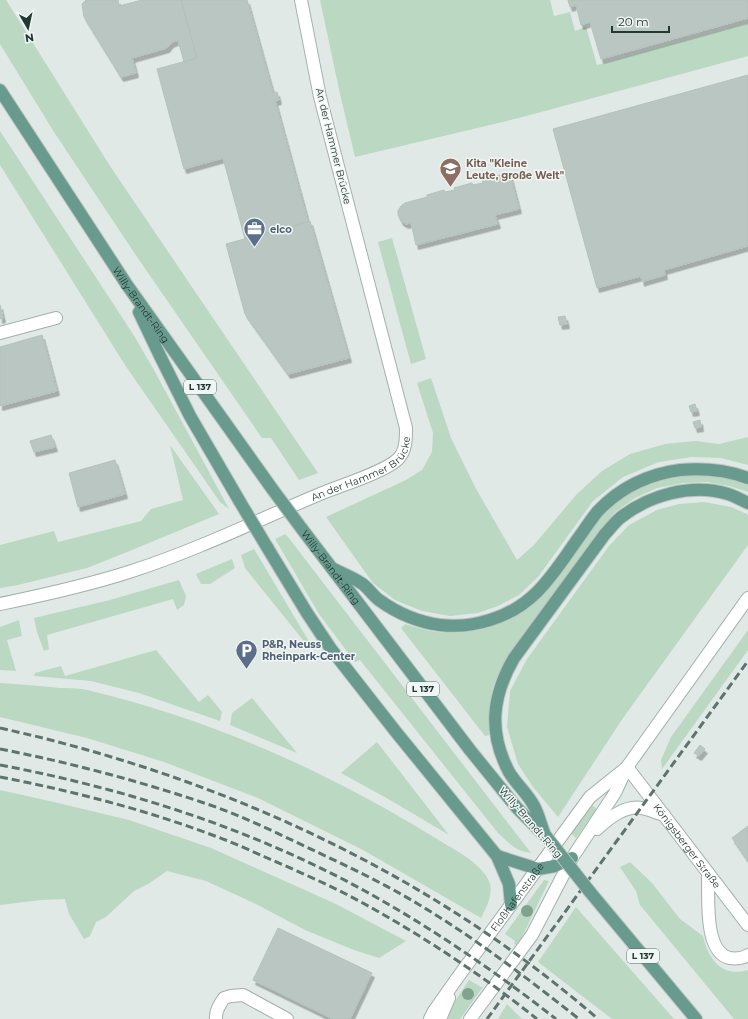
<svg xmlns="http://www.w3.org/2000/svg" width="748" height="1019" viewBox="0 0 748 1019" font-family="Montserrat,sans-serif">
<defs>
<filter id="shadow"><feDropShadow dx="2.5" dy="4.5" stdDeviation="0" flood-color="#0004"/></filter>
</defs>
<rect width="100%" height="100%" fill="#e0e9e5"/>
<path fill="#bbd8c3" d="M0 0H6L110 166 318 473 299 480 271 438H262L135 254 54 132 0 44Z
M320 0H550L554 16 570 12 575 31 586 27 597 65 748 23V56L519 118 355 157 340 94Z
M0 131 133 334 154 370 229 509 220 502 125 365 0 165Z
M392 238 426 359 411 364 378 242Z
M431 378 451 438 475 487 517 560 534 545 576 495 602 471 630 454 665 444 695 441 719 444 748 437V465L721 458 692 457 659 462 623 477 593 501 538 577 519 595 498 606 478 613 450 616 422 611 395 600 373 583 326 517 406 480 422 470 432 452 433 433 417 383Z
M170 445 219 514 132 550 87 568 18 585 0 588V545L54 531 58 542 141 521 151 509 183 500Z
M691 475C711 476 729 477 748 485V492L729 486 707 482 683 483 657 488 635 498 614 513 600 531 510 655C503 666 495 678 492 691 489 706 489 720 489 735L485 736 401 628 405 624C416 627 427 631 437 632 470 636 509 626 534 604 552 588 565 567 579 547 592 530 604 510 623 497 643 483 667 479 691 475Z
M704 502 731 507 747 514 748 516V545L623 718 558 817 533 787 518 764 507 727 510 691 527 659 609 546 629 525 657 510 679 504Z
M285 534 288 537 531 853C515 851 509 843 498 833L360 660 355 662 319 614 275 539Z
M254 549 310 643 307 645 245 568 241 555Z
M232 559 235 568 210 584H201L196 574Z
M179 580 186 596 184 605 177 610 173 599 47 635 49 649 44 651 37 632 34 618 110 600Z
M19 620 22 636 7 640 16 671 0 670V627Z
M748 630V650L662 769 661 760 671 737Z
M156 650 199 702 208 695 222 712 220 721 139 693 91 681 34 676 35 673 61 666 65 676Z
M0 683C20 684 40 686 60 688 70 688 81 688 91 691 212 720 326 771 432 836 449 847 484 863 490 884 493 895 486 908 481 918L363 850 258 798 164 762 87 738 0 717Z
M252 698 297 753 230 725 232 713Z
M377 742 449 835 390 800 341 773Z
M0 790 54 802 129 820 211 848 336 904 406 941 379 958 354 950 305 930 256 904 206 881 167 871 148 884 134 891 106 917 96 922 90 936 84 939 69 914 65 899 41 900 0 905Z
M592 806 595 807 596 810 576 838 571 833Z
M630 862 652 883 680 919 703 936C708 959 722 978 748 970V1019H734L640 905 636 891 620 867Z
M544 880 549 881 522 937 516 945 514 943 515 941 505 934Z
M576 907 674 1019H612L538 962Z
M469 980 481 987H483L460 1019H448L453 1004Z
M507 1004 522 1019H498Z"/>
<path fill="#b9c6c1" stroke="#b3c2bc" filter="url(#shadow)" d="M86 0H118L119 6 142 0H181L197 58 184 62 178 40 171 43 167 48 132 58 136 73 121 77 84 17 82 4Z
M181 0H247L273 93 277 92 279 100 275 101 308 222 245 239 223 158 184 169 157 69 197 58Z
M568 0H748V18L601 59 590 22 581 25 576 5 570 7Z
M748 75V246L664 270 665 275 644 281 642 282 641 276 597 288 553 129Z
M500 175 501 178 510 175 519 209 495 215 498 224 416 245 411 223 406 224 401 221 398 215V211L401 206 405 203 427 197V195L444 190 445 192 455 190 454 188 472 183 473 185 483 183 482 180Z
M310 221 349 358 288 374 245 314 226 244Z
M0 305 3 318 0 319Z
M565 316 567 324 560 325 558 317Z
M42 335 57 391 0 406V347Z
M695 404 697 411 691 412 689 406Z
M700 420 701 427 695 428 693 422Z
M51 435 55 447 34 452 30 441Z
M115 460 125 494 78 507 69 473Z
M700 745 705 749 699 756 694 753Z
M748 826V861L732 838Z
M278 928 372 973 350 1019H333L253 980Z"/>
<g fill="none" stroke-linecap="round" stroke-linejoin="round">
<defs>
<g id="minor">
<path d="M0 333 56 318"/>
<path id="s1" d="M0 604C44 595 89 585 132 571 197 550 258 520 320 494 339 486 385 472 398 459 406 451 406 440 406 428L320 97 301 0"/>
<path id="s2" d="M627 767 748 925"/>
<path d="M597 829C609 818 625 805 642 808 650 810 657 813 664 815"/>
<path d="M708 873C709 894 703 953 730 958 737 959 742 959 748 955"/>
<path d="M216 1019C215 1011 220 1004 224 998L231 996 243 995 287 1019"/>
<path id="s3" d="M430 1019 434 1011 458 977 590 797 625 769"/>
<path d="M440 1019 449 998"/>
<path d="M470 1019 532 935 572 858 615 793 627 767 748 598"/>
</g>
<g id="major">
<path id="s4" d="M0 90 127 285 273 490"/>
<path d="M139 312 160 356 190 416 240 502"/>
<path id="s5" d="M302 529 470 750 517 808 542 833"/>
<path d="M267 547 307 613 331 649 396 732 497 856 509 884 511 905"/>
<path d="M332 568C341 573 352 577 361 583 368 587 372 595 379 600 397 613 418 622 440 625 456 627 474 625 490 620 537 606 555 570 582 533 587 526 592 518 598 511 620 488 649 474 680 470 703 468 726 470 748 478"/>
<path d="M545 835C541 826 539 815 534 806 528 794 516 784 509 772 488 732 492 696 514 658L605 534C610 529 614 523 620 518 649 495 691 483 728 494 735 496 741 500 748 503"/>
<path d="M497 856 538 869 555 866 572 858"/>
<path d="M590 892 696 1019"/>
</g>
</defs>
<use href="#minor" stroke="#a3b0ac" stroke-width="14"/>
<use href="#major" stroke="#bdc3c2" stroke-width="14"/>
<use href="#minor" stroke="#fff" stroke-width="12"/>
<use href="#major" stroke="#699a8e" stroke-width="12"/>
<path stroke="#5d736e" stroke-width="3" stroke-dasharray="8 4" stroke-linecap="butt" d="M0 728C218 776 429 872 598 1019
M0 749C72 763 143 782 213 806 249 819 283 836 317 852 351 868 385 884 418 904 475 938 527 978 579 1019
M0 765C127 789 252 829 365 891 432 928 496 972 556 1019
M0 777C73 791 146 810 215 836 232 842 249 850 265 857 297 871 330 885 361 902 423 936 482 975 537 1019
M487 1019 748 661"/>
<defs>
<path id="major-bridge" d="M273 490 302 529
M240 502 267 547
M545 835 590 892"/>
</defs>
<use href="#major-bridge" stroke="#bdc3c2" stroke-width="14" stroke-linecap="butt"/>
<use href="#major-bridge" stroke="#699a8e" stroke-width="12"/>
</g>
<g fill="#80a38f">
<circle cx="527" cy="911" r="6"/>
<circle cx="468" cy="994" r="6"/>
</g>
<defs>
<symbol id="school-pin" viewBox="-11 -11 22 30"><path d="M0 17L-7.5 6A9.5 9.5 0 1 1 7.5 6Z" fill="#8d6e63" stroke="#f0f6f3"/><path d="M0-5L7-2L0 1L-7-2ZM-4 1L0 2.5L4 1V4Q0 6-4 4Z" fill="#fff"/></symbol>
<symbol id="office-pin" viewBox="-11 -11 22 30"><path d="M0 17L-7.5 6A9.5 9.5 0 1 1 7.5 6Z" fill="#5c6f8a" stroke="#f0f6f3"/><path d="M-6-3h4V-5.5h4V-3h4V5H-6ZM-1-4.5V-3h2v-1.5ZM-6 0V1H6V0Z" fill="#fff"/></symbol>
<symbol id="parking-pin" viewBox="-11 -11 22 30"><path d="M0 17L-7.5 6A9.5 9.5 0 1 1 7.5 6Z" fill="#5c6f8a" stroke="#f0f6f3"/><path d="M-3.5-5.5H1a3.5 3.5 0 0 1 0 7H-1V5.5H-3.5ZM-1-3.4V-.6H.8a1.4 1.4 0 0 0 0-2.8Z" fill="#fff"/></symbol>
</defs>
<g fill-rule="evenodd">
<use href="#school-pin" x="438" y="156" width="25" height="34"/>
<use href="#office-pin" x="242" y="216" width="25" height="34"/>
<use href="#parking-pin" x="234" y="638" width="25" height="34"/>
</g>
<g text-anchor="middle" stroke-width="3" stroke-linejoin="round" paint-order="stroke">
<g fill="#f0f6f3" stroke="#60716c" stroke-width="1">
<rect x="184" y="380" width="32" height="14" rx="3"/>
<rect x="407" y="682" width="32" height="14" rx="3"/>
<rect x="627" y="949" width="32" height="14" rx="3"/>
</g>
<g font-size="9" font-weight="bold" fill="#223832">
<text x="200" y="390">L 137</text>
<text x="423" y="692">L 137</text>
<text x="643" y="959">L 137</text>
</g>
<g font-size="10" fill="#223832" stroke="#f0f6f3">
<text transform="translate(334 146) rotate(76)" y="4">An der Hammer Brücke</text>
<text dy="4" stroke="none"><textPath href="#s4" startOffset="257">Willy-Brandt-Ring</textPath></text>
<text dy="4" stroke="none"><textPath href="#s1" startOffset="390">An der Hammer Brücke</textPath></text>
<text dy="4" stroke="none"><textPath href="#s5" startOffset="48">Willy-Brandt-Ring</textPath></text>
<text transform="translate(531 822) rotate(49)" y="4">Willy-Brandt-Ring</text>
<text dy="4" stroke="none"><textPath href="#s2" startOffset="99">Königsberger Straße</textPath></text>
<text dy="4" stroke="none"><textPath href="#s3" startOffset="150">Floßhafenstraße</textPath></text>
</g>
<g font-size="10" font-weight="bold" fill="#785e54" stroke="#f0f6f3" text-anchor="start">
<text x="466" y="167">Kita "Kleine<tspan x="466" dy="12">Leute, große Welt"</tspan></text>
</g>
<g font-size="10" font-weight="bold" fill="#4e5e75" stroke="#f0f6f3" text-anchor="start">
<text x="270" y="233">elco</text>
<text x="262" y="648">P&amp;R, Neuss<tspan x="262" dy="12">Rheinpark-Center</tspan></text>
</g>
</g>
<g transform="translate(28 28) rotate(171)" stroke="#f0f6f3" stroke-width="3" paint-order="stroke">
<path d="M0-3L7 15L0 10L-7 15Z" fill="#223832"/>
<text y="-6" font-size="11" font-weight="bold" text-anchor="middle" fill="#223832">N</text>
</g>
<path d="M612 26v6h57v-6" fill="none" stroke="#223832" stroke-width="2"/>
<text x="618" y="26" font-size="12" fill="#223832" stroke="#f0f6f3" stroke-width="3" paint-order="stroke">20 m</text>
</svg>
